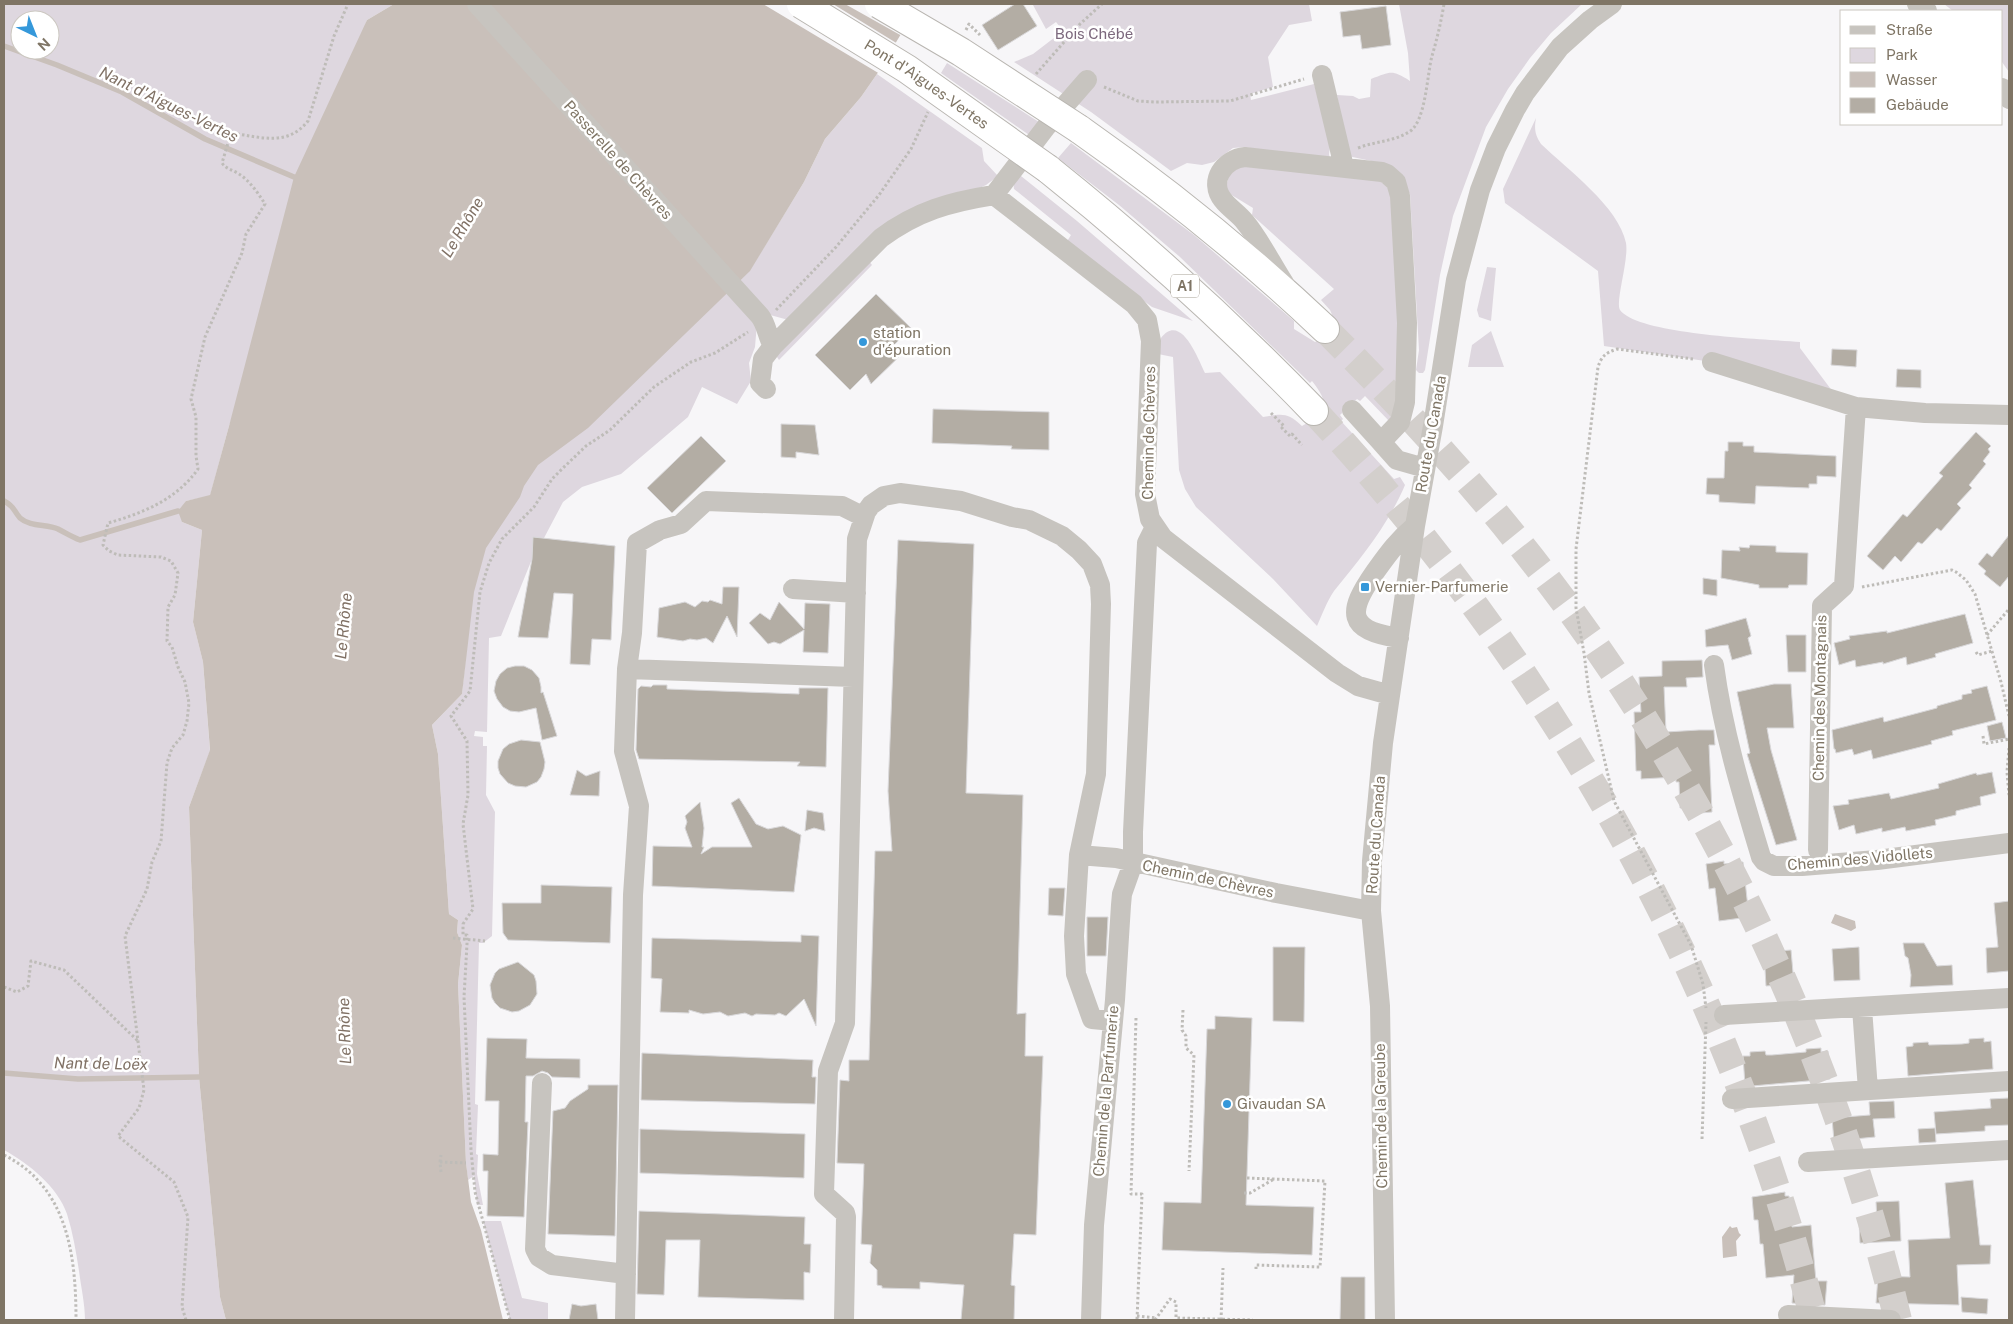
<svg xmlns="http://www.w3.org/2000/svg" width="2013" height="1324" viewBox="0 0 2013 1324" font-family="'Public Sans',sans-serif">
<rect width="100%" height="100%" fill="#f7f6f8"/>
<path fill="#ded7df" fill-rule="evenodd" d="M4 4H394L367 20 229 426 210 496 186 501 182 522 202 530 193 622 203 662 210 751 189 807 199 1077 220 1297 226 1320H85C85 1304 81 1287 79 1271 76 1252 73 1233 67 1214 58 1187 28 1163 4 1150ZM20 20H50V50H20Z
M1036 4H1309L1312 21 1289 25 1268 57 1273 87 1250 94 1251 100 1314 84 1331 140 1329 154 1330 160 1244 147 1233 148 1214 162 1202 165 1187 163 1171 171 1091 112 1014 62 1033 54 1063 31 1056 22 1046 29 1033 5Z
M1399 4H1582L1551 33 1530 58 1508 89 1486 127 1453 216 1440 275 1425 370 1423 373H1419L1416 370 1419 350 1410 194 1385 164 1348 156 1337 95 1353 96 1359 99 1370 97 1371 79C1391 72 1391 69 1410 81L1408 53Z
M1944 4H2009V72L2002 62V11H1953Z
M947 63 1042 124 1032 137 941 73Z
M877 74 982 148 984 161 998 176 986 185 971 192 924 203 792 321 763 313 757 323 755 347 749 363 751 381 737 404 702 387 688 417 621 474 582 487 563 502 544 538 533 537 532 559 501 636 489 638 487 732 475 731 474 736 483 737V746H487L486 795 495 812 492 936 483 943H479L475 1104 478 1105 476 1154 478 1155 477 1174 483 1205H477L474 1176 468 1180 466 1163 458 984 462 945 457 932 458 920 449 914 438 754 432 725 462 694 469 623 458 619 514 463 750 270 804 182 825 139 861 97Z
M1536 118C1534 129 1535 135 1541 144 1567 169 1619 207 1626 243 1629 260 1615 302 1620 310 1638 335 1766 339 1800 342V348L1836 396 1712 362 1604 346 1598 271 1505 203 1503 189Z
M1071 143 1194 235 1294 321V329L1315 342 1326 336 1336 324 1330 310 1321 300 1334 289 1252 215 1253 208 1230 194 1226 187 1229 175 1240 166 1379 180 1391 190 1398 320 1396 405 1390 422 1365 396 1360 401 1357 399 1340 415 1343 419 1341 421 1394 479 1400 477 1405 485C1388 525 1361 558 1334 591 1327 601 1322 615 1317 626L1273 579 1196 507 1185 489 1179 470 1173 357 1158 354 1161 338C1181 312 1198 359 1205 373L1220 372 1263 417C1282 414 1287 412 1302 426 1307 423 1316 420 1320 415 1330 404 1319 390 1312 381L1310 383 1180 257 1119 205 1058 158Z
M1021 176 1077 221 1193 321 1152 307 1066 243 1071 235 1014 189C1013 183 1015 180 1021 176Z
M869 261 872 265 779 360 775 354Z
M1487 267 1496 268 1491 321 1479 317 1477 310Z
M1491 331 1504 367H1468L1472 345Z
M483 1221H501L522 1298 548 1303V1320H510Z"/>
<path fill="#c9c0ba" d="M394 4H919L877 74 861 97 825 139 804 182 750 271 588 428 538 465 524 486 520 497 486 548 474 592 462 694 432 725 438 754 449 914 458 920 457 932 462 945 458 984 466 1163 471 1202 481 1230 503 1320H226L220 1297 199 1077 189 807 210 750 203 662 193 622 202 530 182 522 178 511 186 501 210 495 229 426 294 177 367 20Z
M1835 914 1855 921 1856 928 1851 931 1831 923Z
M1730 1226 1732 1228 1737 1227 1739 1233 1741 1235 1736 1241 1737 1256 1723 1258 1722 1237Z"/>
<path fill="#f7f6f8" d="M763 4H833L898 44 880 74Z
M845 4H918L921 5 902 36Z"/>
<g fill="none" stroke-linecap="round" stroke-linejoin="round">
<path stroke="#c9c0ba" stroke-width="5.5" d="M4 46 57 65 122 92 205 139 294 177
M4 501C15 507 13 510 20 518 30 527 47 524 58 529 66 533 72 537 80 540L178 511
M4 1073 78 1079 199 1077"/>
</g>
<path fill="#b3ada4" stroke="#d9d8da" d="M1015 4H1023L1037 26 998 50 982 25Z
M1386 6 1391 45 1362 49 1360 35 1343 37 1340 12Z
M876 294 911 328 892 347 908 348 871 384 866 374 850 390 815 355Z
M1832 349 1857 350 1856 367 1831 365Z
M1897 369 1921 370V388L1896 387Z
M933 409 1049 412V450L1011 449 1012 446 932 443Z
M781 424 815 425 819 455 796 452V458L781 457Z
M1976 432 1991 446 1988 449 1990 452 1983 461 1986 464 1969 485 1972 488 1957 504 1961 508 1941 531 1937 528 1922 544 1918 542 1901 562 1895 556 1883 570 1867 556 1903 514 1907 517 1943 476 1939 473Z
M701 436 726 461 672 513 647 488Z
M1728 442H1743V446H1754V452L1836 456V477L1817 476V484H1809V488L1756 486 1755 504 1719 502V495L1706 494 1707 478H1724L1725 451H1728Z
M2009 535V576L2000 587 1984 574 1986 571 1978 564 1987 553 1992 557Z
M533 537 615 546 611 640 592 639 590 665 570 664 573 594 554 593 548 638 518 637 532 559Z
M898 540 974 544 966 793 1023 795 1017 1014 1026 1013 1025 1056H1043L1036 1235 1014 1234 1011 1285 1015 1286 1014 1320H961L964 1285 920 1282V1289L882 1288V1286L877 1285V1270L870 1263 872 1245 861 1244 864 1164 837 1163 840 1080 849 1081V1060H869L875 851H892L888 791Z
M1750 545 1776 546V552L1808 553 1807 585H1789L1788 588H1759V585L1721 578 1722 550 1740 551 1739 547 1749 548Z
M1703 578 1717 580V596L1703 594Z
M723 587H739L737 637 727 616 713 643 706 638 697 640 690 639 683 641 657 637 659 608 685 602 695 607 702 601 708 602 710 600 722 604Z
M779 602 804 629 805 603 830 604 828 653 803 652 804 630 780 644 774 642 768 644 749 623 760 613 770 620Z
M1965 614 1973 643 1935 654 1936 657 1907 665 1906 657 1883 664V662L1856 667 1855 660 1839 665 1834 643 1850 639 1849 636 1887 631V633Z
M1746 618 1751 636 1748 638 1752 654 1732 660 1728 645 1706 647 1705 630Z
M1786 635H1806V672H1788Z
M1702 660 1703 677 1686 678 1687 687H1664L1666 732 1699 730H1714V732L1715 745H1709L1712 812 1687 814V808H1680L1679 782H1676V777L1641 779V771H1636L1634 712H1641L1639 677 1662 676V661Z
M515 666H524L532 670 539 678 541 687V693L543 692 557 736 542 740 536 708 519 712 510 711 503 707 497 699 494 691 496 681 500 674 507 668Z
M1774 684H1791L1794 728H1767L1771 750 1797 840 1776 845 1747 754 1750 753 1737 692Z
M653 685H667V689L799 694V688H828L826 767 797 766 800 762 639 759 636 750 638 689 641 686 651 687Z
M1987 686 1996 720 1952 731 1953 735 1931 741 1932 744 1873 759 1871 750 1854 755 1852 749 1836 753 1835 749H1834L1832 730 1883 717 1884 722 1937 708V706L1962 699V695L1972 693 1971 690Z
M2002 722 2006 738 1990 741 1987 726Z
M521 740 540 742 545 762 544 769 541 777 537 782 526 787 515 786 508 783 500 774 498 768V761L503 749 509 744Z
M577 770 586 776 600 771 599 796 570 795Z
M1992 772 1996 793 1980 797 1981 805 1956 811V815L1935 820 1936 825 1906 831 1905 827 1882 832V828L1856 834 1854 825 1839 830 1833 806 1849 804 1848 800 1889 793 1891 799 1939 788 1938 784 1976 773 1977 775Z
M739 798 756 824 768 829 783 826 801 835 794 892 652 886 653 846 692 847 685 828 687 822 685 816 700 802 704 828 702 847H704L701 854 712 847H752L731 803Z
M807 810 823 813 825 831 814 828 805 831Z
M1724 861V864L1743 862 1749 917 1719 921 1715 888 1709 889 1706 864Z
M541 885 612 887 610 943 508 940 503 933 502 903H541Z
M1049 888H1065L1063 916 1048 915Z
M2009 901V971L1987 973 1986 948 1998 947 1994 903Z
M1087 917H1108L1106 956H1087Z
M801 935 819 936 816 1026 804 999 786 1016 779 1013 775 1015 756 1014 752 1016 745 1013 728 1016 720 1012 703 1014 689 1010V1013L660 1012 662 979 651 978 652 938 801 942Z
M1903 943H1924L1937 966 1952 965 1953 985 1910 987 1911 975 1908 958 1905 956Z
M1273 947H1305L1304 1022 1273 1021Z
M1859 947 1860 980 1834 981 1832 949Z
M1791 950 1794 984 1766 986 1764 952Z
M518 962 534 975 536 981 537 994 530 1005 519 1011 512 1012 500 1008 495 1003 492 998 490 985 495 973 499 969Z
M1215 1016 1252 1018 1246 1205 1314 1207 1312 1255 1162 1250 1164 1202 1201 1203 1207 1029H1215Z
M487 1038 527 1039 526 1058 580 1059V1078L552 1077 548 1073 542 1071 533 1076H526L525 1122H528L524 1217 487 1216 488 1171H483V1154L498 1155 499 1101H485Z
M1984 1038V1042L1991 1041 1993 1069 1908 1076 1906 1047 1913 1046V1043L1928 1042 1929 1045 1962 1044 1969 1043V1039Z
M1821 1048V1052L1828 1051 1830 1079 1752 1086V1084L1745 1085 1743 1056H1750V1052L1765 1051 1766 1055H1772L1806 1052V1049Z
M642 1053 813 1060 812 1077H816L815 1104 641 1100Z
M588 1085H618L615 1236 548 1234 553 1111 565 1108 570 1101 588 1089Z
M2009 1098V1125L1985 1126V1131L1936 1134 1934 1112 1991 1108 1990 1099Z
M1894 1101 1895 1118 1873 1119 1875 1137 1834 1141 1832 1118 1870 1115 1869 1102Z
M1935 1128 1936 1142 1919 1143 1918 1129Z
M640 1129 805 1134 804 1178 640 1173Z
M1973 1180 1980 1245H1991L1990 1264 1957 1265 1959 1305 1876 1303 1878 1276 1910 1277 1908 1240 1950 1238 1945 1183Z
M1785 1192V1196H1789L1792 1227 1811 1225 1816 1281H1827L1825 1305 1792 1303 1794 1275 1766 1278 1763 1244H1760L1758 1220H1754L1752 1197Z
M1899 1201 1901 1241 1860 1243 1859 1221 1877 1220 1876 1202Z
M639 1211 805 1217 804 1244H811L810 1273 804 1272V1300L698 1297 700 1240H666L664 1295 637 1294Z
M1341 1277H1365V1320H1340Z
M1961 1297 1988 1299 1987 1314 1962 1312Z
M572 1304 581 1306 596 1304 598 1320H569Z"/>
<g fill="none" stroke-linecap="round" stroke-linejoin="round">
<path stroke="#d3cfcc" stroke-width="28" stroke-dasharray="28 14" stroke-linecap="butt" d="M1325 329C1398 402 1468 477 1531 558 1705 781 1832 1045 1898 1320
M1314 411C1552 668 1729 980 1814 1320"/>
<defs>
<path id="highway" d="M1079 129C1166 190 1248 256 1325 329
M1048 169C1142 244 1231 325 1314 411"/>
</defs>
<use href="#highway" stroke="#b9b6b1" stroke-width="30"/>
<path stroke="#bebcb8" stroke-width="3" stroke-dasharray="2.5 2.5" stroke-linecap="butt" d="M966 30 969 24 980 35
M1036 74 1080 24 1102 4
M1104 87 1138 101 1155 102 1230 101 1304 79
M1358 148C1376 141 1392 142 1409 132 1426 122 1427 74 1432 56 1437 39 1441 22 1444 4
M776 310 836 247 879 195 911 149 928 112
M1693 359 1617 349C1606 353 1602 355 1598 367L1576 549V608L1584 653 1589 693 1614 801 1691 945 1703 984 1706 1008
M1271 413 1284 426 1282 428 1290 436 1292 434 1302 445
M1862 587 1952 570 1956 572 1966 580 1975 594 2001 682 2009 716
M1987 635 2009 609
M1976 652 1978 655 1992 651
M1983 736 1984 744 2009 739
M2009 748 2007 772 2009 795
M453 938 485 941
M4 987 17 992 28 986 31 961 64 970 138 1041
M1183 1010 1182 1030 1186 1036V1048L1194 1055 1189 1171
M1136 1018 1131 1194H1142L1137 1320
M1702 1139 1706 1022
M4 1155C68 1187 76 1256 76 1320
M440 1162 441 1155
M441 1172 440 1162 466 1163
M1247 1178 1325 1181 1320 1267 1256 1265V1269
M1244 1193H1250L1274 1179
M1137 1316 1156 1318
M186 1320 182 1307 188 1217 174 1182 118 1136 139 1108 144 1090 125 936 147 889 152 862 161 841 167 763 172 748 183 735 187 721 189 703 185 682 178 667 172 647 167 641 168 607 175 595 178 573 171 561 161 557 118 555 109 551 103 545 108 523C143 513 176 500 198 469L196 456V417L191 399 205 337 242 253 246 234 265 204C258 193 250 181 239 174 233 170 226 169 222 163L231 133C261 137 287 147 308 121L334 36 348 4
M510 1320 475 1192 471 1150 464 997 467 944V935H463V924L473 909 463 824 468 795 467 741 451 716 470 691 480 592 489 563 502 539 534 507 552 479 563 468 586 446 610 430 654 387 691 362 715 353 748 332
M1155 1320 1170 1299 1176 1302V1318L1253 1320
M1221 1320 1223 1268"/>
<path stroke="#c7c4bf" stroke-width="20" d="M477 4 760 316C767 325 767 336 773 346
M1917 4 1927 11
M1322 75 1344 167
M2002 88 2009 99
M994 195 1046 127 1087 80
M1284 283C1271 263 1260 240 1245 222 1239 214 1229 208 1223 200 1208 181 1224 159 1245 157L1382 172 1387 174 1396 182 1400 196 1407 323 1405 402 1400 422 1381 442 1397 460 1425 468
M1712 362 1856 407 1925 413 2009 415
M766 389 760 383 763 359 773 346 881 238C917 211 950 202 994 195L1134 304 1147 320 1151 341 1145 494 1150 519 1163 538 1337 673 1358 686 1390 695
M1352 410 1381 442
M793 589 856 593
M1399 638C1346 630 1347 612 1375 572 1388 554 1397 541 1415 526
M1714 665C1723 732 1742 794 1761 857L1764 861 1774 866H1802L1877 860 2009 843
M627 669 853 677
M1818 850 1822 606 1844 586 1856 407
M1079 855 1116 858 1276 893 1371 911
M1862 1008 1868 1090
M1724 1015 2009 998
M542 1083 535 1249 539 1257 552 1265 626 1274
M1732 1099 2009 1081
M1808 1162 2009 1150
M1788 1315 1891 1320
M625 1320 633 895 639 806 624 751 627 669 632 633 637 543 660 530 681 524 706 501 842 506 864 517
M844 1320 846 1217 845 1213 824 1194 828 1071 845 1023 857 539 866 512 871 505 884 496 900 493 961 501 1012 517 1029 520 1062 536 1079 550 1092 564 1100 585 1101 604 1096 774 1079 855 1074 936 1076 974 1092 1019 1113 1021
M1091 1320 1094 1225 1115 1000 1121 905 1122 894 1133 863V832L1147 543 1155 527
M1385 1320 1380 1006 1371 911 1372 861 1383 743 1415 526 1433 426 1456 280 1480 190 1496 148 1515 110 1525 93 1560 47 1590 20 1612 4"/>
<use href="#highway" stroke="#fff" stroke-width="28"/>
<defs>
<g id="highway-bridge">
<path id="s1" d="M801 4 907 69 1048 169"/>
<path d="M879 4 961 52 1079 129"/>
</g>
</defs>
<use href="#highway-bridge" stroke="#b9b6b1" stroke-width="30" stroke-linecap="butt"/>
<use href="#highway-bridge" stroke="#fff" stroke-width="28"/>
</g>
<g fill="#3598da" stroke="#fff" stroke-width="2">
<circle cx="863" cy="342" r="5"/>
<rect x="1360" y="582" width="10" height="10" rx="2.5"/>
<circle cx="1227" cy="1104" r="5"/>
</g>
<g text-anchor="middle" stroke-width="5" stroke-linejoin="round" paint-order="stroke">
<rect fill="#fff" stroke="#a59e93" stroke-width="1" x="1171" y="274.5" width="28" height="23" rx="4"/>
<g font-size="14" font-weight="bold" fill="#7f7565">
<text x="1185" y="291">A1</text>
</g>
<g font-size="15" fill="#7c687d" stroke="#fff">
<text x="1094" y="39">Bois Chébé</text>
</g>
<g font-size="15" fill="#7f7565" stroke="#fff">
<text dy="5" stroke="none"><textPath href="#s1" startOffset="149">Pont d'Aigues-Vertes</textPath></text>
<text transform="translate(618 160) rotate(48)" y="5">Passerelle de Chèvres</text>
<text transform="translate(1149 433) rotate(-89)" y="5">Chemin de Chèvres</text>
<text transform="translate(1431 434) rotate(-80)" y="5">Route du Canada</text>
<text transform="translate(1820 698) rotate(-89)" y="5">Chemin des Montagnais</text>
<text transform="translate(1376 835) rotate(-86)" y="5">Route du Canada</text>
<text transform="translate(1860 859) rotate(-5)" y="5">Chemin des Vidollets</text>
<text transform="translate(1208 879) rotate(12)" y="5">Chemin de Chèvres</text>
<text transform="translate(1106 1091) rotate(-85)" y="5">Chemin de la Parfumerie</text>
<text transform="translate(1381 1116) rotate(-91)" y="5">Chemin de la Greube</text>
</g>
<g font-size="15" fill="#7f7565" stroke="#fff" text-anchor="start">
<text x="873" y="338">station<tspan x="873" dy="17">d'épuration</tspan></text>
<text x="1375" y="592">Vernier-Parfumerie</text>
<text x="1237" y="1109">Givaudan SA</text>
</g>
<g font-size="16" font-style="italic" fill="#807165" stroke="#fff">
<text transform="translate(169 104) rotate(26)" y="6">Nant d'Aigues-Vertes</text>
<text transform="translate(462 227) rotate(-59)" y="6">Le Rhône</text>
<text transform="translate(343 626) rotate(-85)" y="6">Le Rhône</text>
<text transform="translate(344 1031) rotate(-92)" y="6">Le Rhône</text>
<text transform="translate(101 1063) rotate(1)" y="6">Nant de Loëx</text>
</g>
</g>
<rect width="2013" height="1324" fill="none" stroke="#7f7565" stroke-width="10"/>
<rect x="1840" y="10" width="162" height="115" fill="#ffffff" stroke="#ccc8c1"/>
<rect x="1850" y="26" width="25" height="8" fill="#c7c4bf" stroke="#ccc8c1"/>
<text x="1886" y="35" font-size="15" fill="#7f7565">Straße</text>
<rect x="1850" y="48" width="25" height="15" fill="#ded7df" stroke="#ccc8c1"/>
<text x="1886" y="60" font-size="15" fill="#7f7565">Park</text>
<rect x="1850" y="72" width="25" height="15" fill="#c9c0ba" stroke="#ccc8c1"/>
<text x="1886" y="85" font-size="15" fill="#7f7565">Wasser</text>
<rect x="1850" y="98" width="25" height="15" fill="#b3ada4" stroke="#ccc8c1"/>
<text x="1886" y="110" font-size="15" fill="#7f7565">Gebäude</text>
<g transform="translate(35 35) rotate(137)"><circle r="24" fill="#ffffff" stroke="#ccc8c1"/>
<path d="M0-4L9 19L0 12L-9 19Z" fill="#3598da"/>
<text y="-8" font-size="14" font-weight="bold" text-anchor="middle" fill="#7f7565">N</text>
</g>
</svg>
